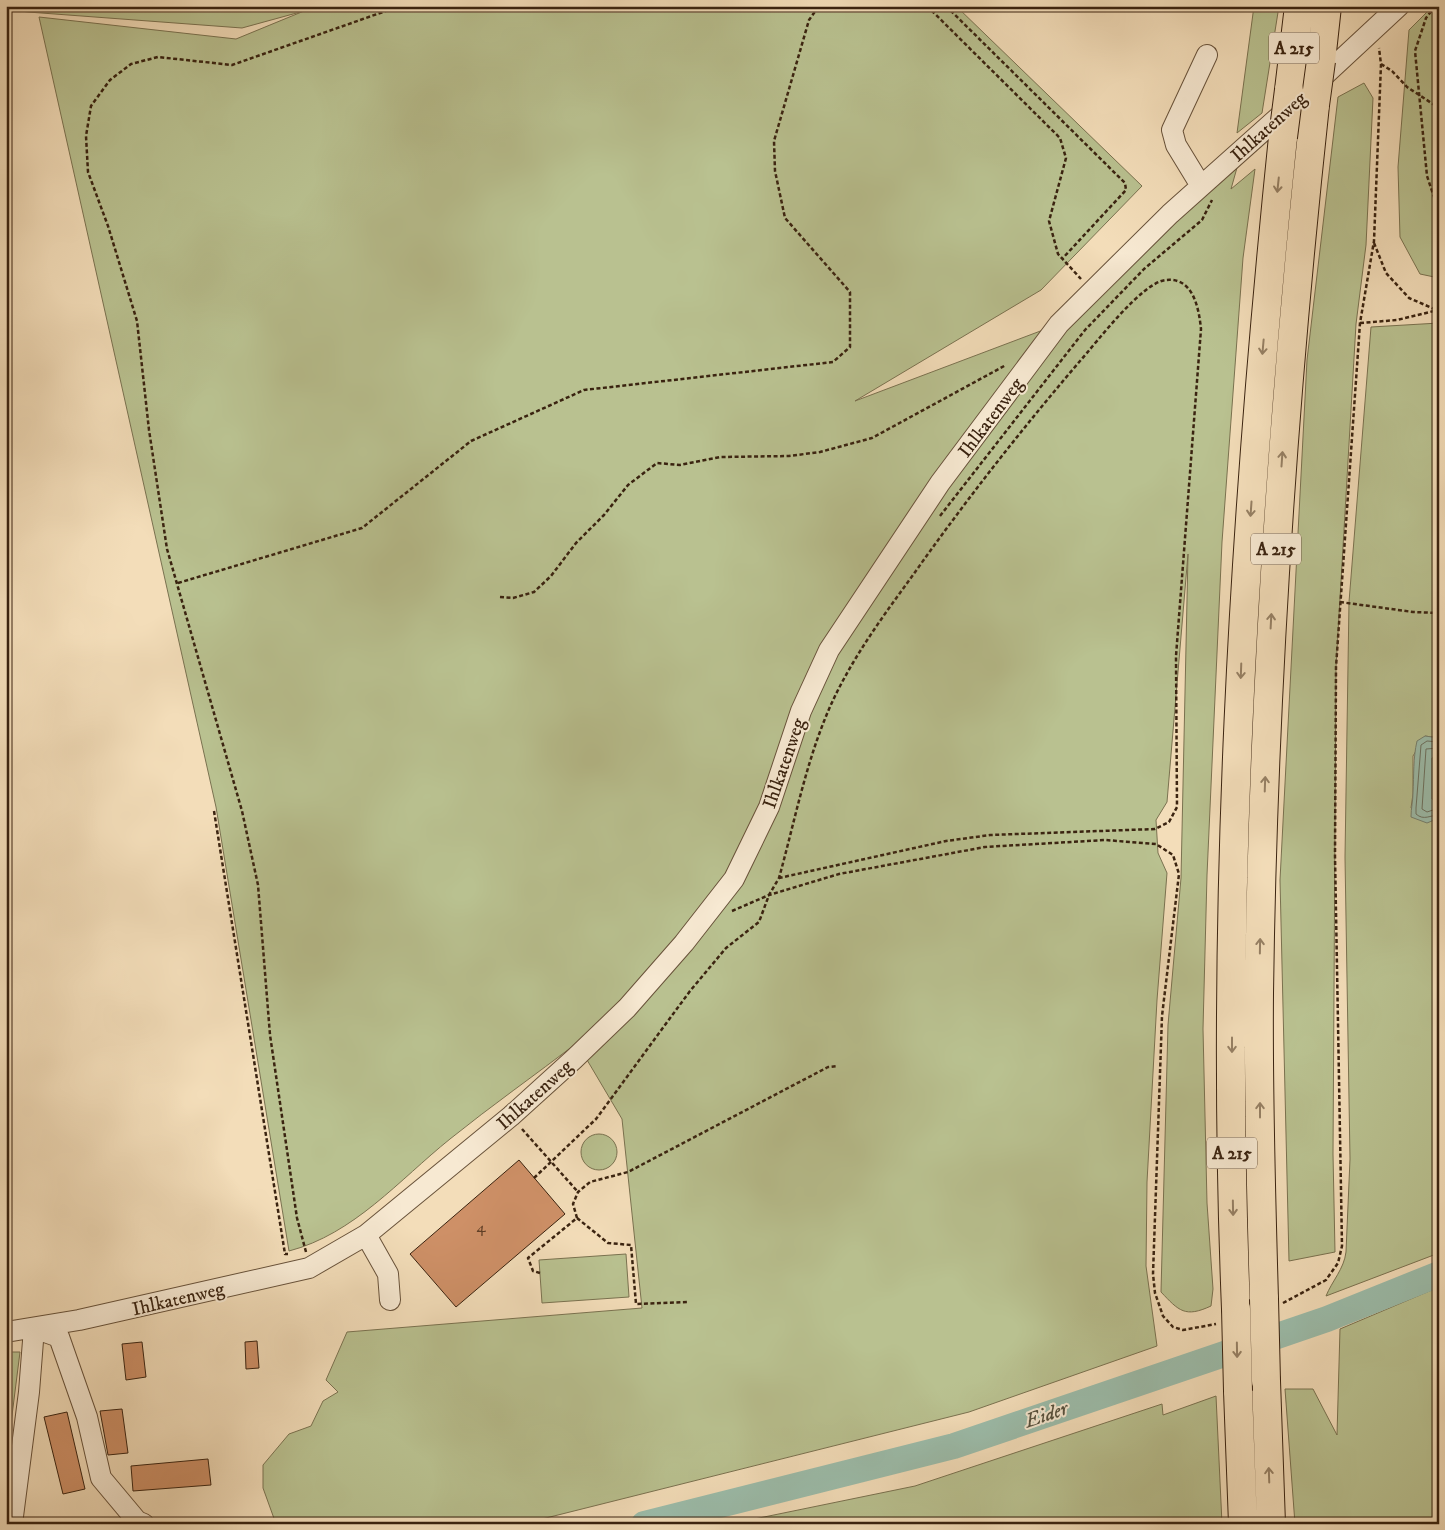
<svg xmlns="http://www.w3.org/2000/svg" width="1445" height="1530" viewBox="0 0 1445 1530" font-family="'IM FELL DW Pica',serif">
<rect width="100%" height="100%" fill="#f3ddb9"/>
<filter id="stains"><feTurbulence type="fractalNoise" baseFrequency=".004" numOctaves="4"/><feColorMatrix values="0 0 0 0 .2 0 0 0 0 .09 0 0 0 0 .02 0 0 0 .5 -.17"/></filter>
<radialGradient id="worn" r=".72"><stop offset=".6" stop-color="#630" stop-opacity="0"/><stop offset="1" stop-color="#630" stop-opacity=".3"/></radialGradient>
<path fill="#b9c190" stroke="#7a7250" d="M6 6H956L1142 186 1041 290 855 401 1059 324 1242 150 1231 189 1255 169 1243 258 1222 542 1207 875 1203 1029 1207 1203 1213 1289 1211 1306C1185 1318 1179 1311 1161 1292L1168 1025 1181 878 1188 554 1167 802 1156 820 1158 853 1167 873 1157 1000 1147 1182 1146 1266 1157 1346 969 1412 522 1524H276L263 1488V1465L289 1434 311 1426 323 1401 338 1392 326 1380 347 1332 642 1308 622 1119 577 1043C535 1075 491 1106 450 1139 399 1180 354 1234 289 1251L216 807 39 17 236 39 304 11 242 28 28 12 6 9Z
M1254 6H1279L1262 113 1237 133Z
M1433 6H1439V278L1420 274 1400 237 1398 167 1409 30Z
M1364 83 1373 98 1366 245 1356 324 1336 667 1333 1154 1335 1252 1289 1261 1280 880 1307 360 1338 97Z
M1439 323V738L1425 736 1413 756V794L1411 808 1435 821 1439 818V1253L1326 1296C1332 1281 1344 1269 1346 1252L1350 1159 1345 857 1349 602 1371 327Z
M581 1152a18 18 0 1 1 36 0a18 18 0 1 1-36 0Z
M626 1254 629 1297 542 1303 539 1260Z
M1439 1287V1524H1295L1285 1389H1313L1337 1435 1340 1329Z
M6 1352H20L6 1463Z
M1216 1396 1222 1524H730L915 1486 1162 1404 1163 1415Z"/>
<path fill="#9cbdab" stroke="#757f6d" d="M1425 736 1439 738V818L1427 823 1411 817C1411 808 1413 801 1413 793 1414 775 1413 758 1417 741Z"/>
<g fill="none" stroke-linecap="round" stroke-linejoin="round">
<path stroke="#6b705e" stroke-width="1" d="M1439 742 1427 741 1421 745 1416 808V814C1424 821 1430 815 1439 815
M1439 748 1426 749 1422 809 1427 812 1439 808
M1439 756 1432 758V799L1439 801"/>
<path stroke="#9cbdab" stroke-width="26" d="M644 1524 954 1446 1327 1319 1439 1274"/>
</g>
<path fill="#ce9067" stroke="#3a2310" d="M519 1160 565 1214 456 1307 410 1254Z
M257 1341 259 1368 246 1369 245 1342Z
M142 1342 146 1377 126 1380 122 1344Z
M122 1409 128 1453 108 1455 100 1411Z
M67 1412 85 1489 63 1494 44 1417Z
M208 1459 211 1485 133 1491 131 1466Z"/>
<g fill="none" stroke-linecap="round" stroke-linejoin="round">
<defs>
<path id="minor" d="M1314 85 1399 6
M1201 186 1176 145 1172 130 1207 55
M366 1235 388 1274 390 1300
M34 1328 59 1337 87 1417 101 1478 137 1521 144 1524
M6 1332 79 1320 309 1268 366 1235 511 1116 574 1059 627 1008 684 943 734 879 769 807 801 711 829 650 940 483 1059 324 1170 214 1291 106
M12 1524 29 1392 34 1328"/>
<path id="highway" d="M1321 61 1327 6
M1289 90 1299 6
M1264 1299C1261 1197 1258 1095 1259 993 1263 696 1283 400 1315 105
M1236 1309C1220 918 1243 526 1283 137
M1266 1381 1271 1524
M1238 1391 1243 1524"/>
</defs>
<use href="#minor" stroke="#68523a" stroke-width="22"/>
<use href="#highway" stroke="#3a2310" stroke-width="30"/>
<path stroke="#3a2310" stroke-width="2.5" stroke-dasharray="4 2.5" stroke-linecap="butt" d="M927 6 1060 138 1066 158 1049 221 1058 254 1081 279
M946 6 1125 183 1126 190 1062 259
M1435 6 1426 18 1415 51 1427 176 1439 212
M1381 64 1392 71 1407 87 1439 108
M1374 243 1386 273 1409 298 1439 311
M1360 323 1397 320 1434 311
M940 516 1085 330 1144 269 1202 220 1212 200
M178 583 362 528 471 441 584 390 833 362 850 347V292L785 218 775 171 774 141 809 20 819 6
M500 597 513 598 534 592 551 576 576 543 604 515 628 485 657 463 680 465 720 457 789 456 820 452 872 438 1006 365
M1340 602 1413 612 1439 613
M214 811 285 1254H288
M732 911 769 895 839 874 985 847 1105 840 1156 844 1173 855 1179 874 1162 1016 1153 1274 1155 1293 1163 1316 1173 1327 1183 1330 1216 1324
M522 1129 578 1192
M534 1178 596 1119 690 991 726 948 759 922 769 895 779 878C796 817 808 750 837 692 858 650 886 612 913 575 966 500 1021 430 1080 361 1097 342 1142 282 1166 280 1194 277 1199 310 1201 329L1176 656 1177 807 1169 822 1155 829 990 835 946 841 779 878
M577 1218 573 1204 578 1192 590 1182 628 1172 828 1067 838 1066
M306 1252 297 1218 270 1035 258 885 242 811 167 549 149 430 137 321 108 226 88 172 86 136 91 106 110 80 131 64 158 57 232 65 400 6
M540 1273 533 1271 528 1258 577 1218 608 1243 631 1245 636 1304 689 1302
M1283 1303 1326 1280 1338 1263 1342 1246 1335 856 1336 667 1360 323 1374 241 1381 64 1379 48"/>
<use href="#minor" stroke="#f7e9d2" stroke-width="20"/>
<use href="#highway" stroke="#f3ddb9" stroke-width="28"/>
<defs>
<path id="highway-bridge" d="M1315 105 1321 61
M1283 137 1289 90
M1264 1299 1266 1381
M1236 1309 1238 1391"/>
</defs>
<use href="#highway-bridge" stroke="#3a2310" stroke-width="30" stroke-linecap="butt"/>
<use href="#highway-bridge" stroke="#f3ddb9" stroke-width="28"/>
</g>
<defs><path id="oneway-shaft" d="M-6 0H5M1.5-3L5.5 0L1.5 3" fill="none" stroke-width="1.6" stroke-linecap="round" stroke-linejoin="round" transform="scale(1.25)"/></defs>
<g stroke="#968064">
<use href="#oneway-shaft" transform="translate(1278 185) rotate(96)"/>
<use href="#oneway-shaft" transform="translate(1263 347) rotate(95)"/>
<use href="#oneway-shaft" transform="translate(1282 459) rotate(-86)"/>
<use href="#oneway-shaft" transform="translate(1251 509) rotate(94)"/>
<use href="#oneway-shaft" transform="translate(1271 621) rotate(-87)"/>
<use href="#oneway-shaft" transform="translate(1241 671) rotate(92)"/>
<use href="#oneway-shaft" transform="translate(1265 784) rotate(-88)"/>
<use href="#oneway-shaft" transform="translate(1260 946) rotate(-89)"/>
<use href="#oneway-shaft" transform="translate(1232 1045) rotate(90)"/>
<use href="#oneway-shaft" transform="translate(1260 1110) rotate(-90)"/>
<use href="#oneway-shaft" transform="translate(1233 1208) rotate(89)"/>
<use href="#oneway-shaft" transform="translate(1237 1350) rotate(89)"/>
<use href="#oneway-shaft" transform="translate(1269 1475) rotate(-92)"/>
</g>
<g text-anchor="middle" stroke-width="4" stroke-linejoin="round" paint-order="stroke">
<g font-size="16" fill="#5f3e26">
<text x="481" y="1232">4</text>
</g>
<g fill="#f7e9d2" stroke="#735e4a" stroke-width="1">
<rect x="1269" y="32.5" width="50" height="31" rx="4"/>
<rect x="1251" y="533.5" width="50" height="31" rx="4"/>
<rect x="1207" y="1137.5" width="50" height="31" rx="4"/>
</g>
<g font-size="18" font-weight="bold" fill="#3a2310">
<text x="1294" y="54">A 215</text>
<text x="1276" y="555">A 215</text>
<text x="1232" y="1159">A 215</text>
</g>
<g font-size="19" fill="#3a2310" stroke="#f7e9d2">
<text transform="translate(1268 126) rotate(-42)" y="7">Ihlkatenweg</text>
<text transform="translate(990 417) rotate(-53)" y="7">Ihlkatenweg</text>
<text transform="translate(783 763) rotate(-71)" y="7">Ihlkatenweg</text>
<text transform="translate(534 1094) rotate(-42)" y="7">Ihlkatenweg</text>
<text transform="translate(178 1298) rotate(-13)" y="7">Ihlkatenweg</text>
</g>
<g font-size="20" font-style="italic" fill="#57513e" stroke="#f7e9d2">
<text transform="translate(1046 1414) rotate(-19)" y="7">Eider</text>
</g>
</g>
<rect width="1445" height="1530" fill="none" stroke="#f3ddb9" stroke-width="25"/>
<rect x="8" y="8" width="1430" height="1515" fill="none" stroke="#3a2310" stroke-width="2.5"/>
<rect x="12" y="12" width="1420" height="1505" fill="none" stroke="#3a2310"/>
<rect width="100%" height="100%" filter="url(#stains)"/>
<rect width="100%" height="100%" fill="url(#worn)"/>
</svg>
